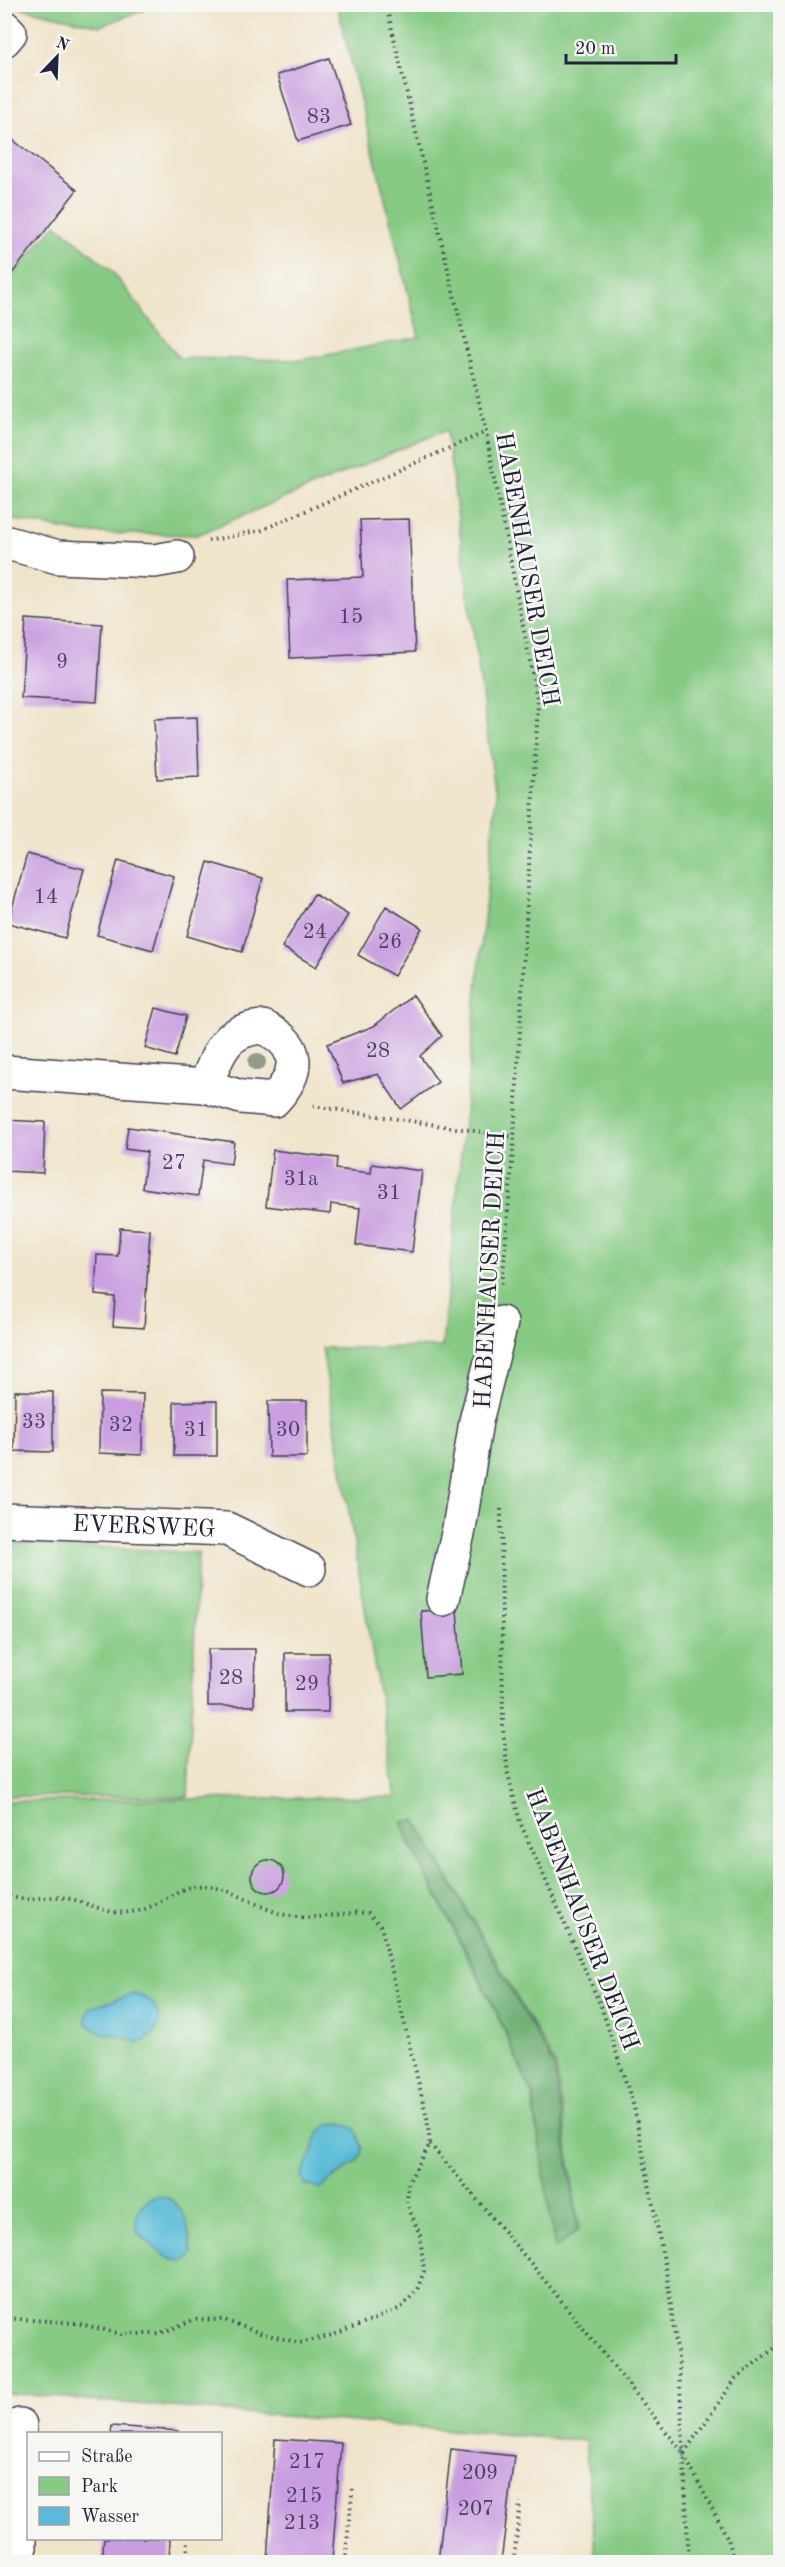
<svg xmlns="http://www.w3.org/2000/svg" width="785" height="2567" viewBox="0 0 785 2567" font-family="'Old Standard TT',serif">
<rect width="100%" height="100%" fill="#f6f6f2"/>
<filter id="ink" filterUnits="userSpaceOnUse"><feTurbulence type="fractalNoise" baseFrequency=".0167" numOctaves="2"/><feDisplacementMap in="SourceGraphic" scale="12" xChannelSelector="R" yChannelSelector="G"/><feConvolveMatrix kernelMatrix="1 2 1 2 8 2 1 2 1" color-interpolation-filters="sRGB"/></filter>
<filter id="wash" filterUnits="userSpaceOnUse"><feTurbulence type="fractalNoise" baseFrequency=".008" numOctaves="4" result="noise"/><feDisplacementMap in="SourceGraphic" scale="24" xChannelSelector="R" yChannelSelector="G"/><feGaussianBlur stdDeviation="1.35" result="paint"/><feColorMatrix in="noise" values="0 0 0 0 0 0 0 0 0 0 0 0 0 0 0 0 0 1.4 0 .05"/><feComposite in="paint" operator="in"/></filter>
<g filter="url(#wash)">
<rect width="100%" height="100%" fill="#f0e4ca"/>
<path fill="#86ca84" stroke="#547660" stroke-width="1.5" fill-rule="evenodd" d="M9 5H158L100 26Z
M337 5H780V2562H596L585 2441 5 2393 4 1801 396 1797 322 1348 442 1347 496 797 446 430 197 535 83 533 5 518V285L56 224 111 270 179 358 301 360 419 337ZM416 1820 556 2066 579 2230 555 2248 532 2095 497 2014 407 1838 402 1822Z
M4 1542 198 1553 188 1797 5 1796Z"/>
<path fill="#6cae72" stroke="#476856" stroke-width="1.5" d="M415 1820 554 2066 578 2230 555 2248 533 2096 498 2014 408 1838 403 1822Z"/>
<path fill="#59bbd7" stroke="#3e6e89" stroke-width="1.5" d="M133 1994C164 1999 169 2032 139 2043L121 2036 98 2032 85 2022 90 2008Z
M341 2123 355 2129C368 2155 361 2162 339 2174 332 2178 327 2184 320 2188L304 2185 301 2174C304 2168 308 2162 311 2156 317 2138 316 2125 341 2123Z
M157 2196C186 2197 189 2231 192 2254L183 2263 170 2259 138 2234C133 2214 137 2204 157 2196Z"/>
<g id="blocks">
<path fill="#c99ee0" d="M329 58 351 125 298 141 277 75Z
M4 133 77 190 7 280 4 278Z
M409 519 415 652 290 658 287 580 363 577 360 520Z
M26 619 102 624 97 702 21 698Z
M197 717 199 777 157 779 154 719Z
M27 854 84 869 65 938 8 923Z
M118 860 174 876 153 950 97 935Z
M208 862 263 878 242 952 187 936Z
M314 894 348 915 316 967 282 947Z
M386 906 422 928 394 976 358 955Z
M413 995 442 1036 420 1056 438 1082 401 1109 378 1074 343 1083 327 1044 374 1026Z
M156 1008 186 1016 175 1057 145 1048Z
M4 1120 45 1122 43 1173 4 1171Z
M128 1127 234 1142 231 1164 203 1160 198 1196 142 1188 147 1152 125 1149Z
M273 1150 337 1158 336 1169 371 1173 372 1164 422 1171 412 1252 356 1245 360 1208 331 1204 330 1214 266 1206Z
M120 1228 150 1230 144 1328 113 1326 115 1297 95 1295 97 1255 118 1256Z
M15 1391 53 1392V1452L14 1451Z
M100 1393 143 1394 142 1455 99 1453Z
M217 1401V1456H174V1402Z
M268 1401H307V1457H269Z
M457 1609 462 1674 426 1677 421 1611Z
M208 1649H255L254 1706H208Z
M285 1653H329L328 1712H285Z
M252 1876a16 16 0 1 1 32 0a16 16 0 1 1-32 0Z
M112 2426 178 2431V2434H111Z
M275 2439 341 2443 332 2562H267Z
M451 2449 514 2456 501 2562H438Z
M104 2538H170L169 2562H102Z"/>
</g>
</g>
<g filter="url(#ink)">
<use href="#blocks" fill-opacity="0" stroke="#413f50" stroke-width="1.5"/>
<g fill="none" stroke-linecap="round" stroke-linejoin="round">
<defs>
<g id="minor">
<path d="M4 27 10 33 4 40"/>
<path d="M4 542 58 557 154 561 177 557"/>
<path d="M263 1027C301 1045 301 1071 274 1100L241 1097 205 1086C219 1054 223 1030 263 1027Z"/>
<path d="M4 1072 205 1086"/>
<path id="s1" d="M4 1520 227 1529 309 1569"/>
<path d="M443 1599 459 1529 476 1421 501 1323"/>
<path d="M20 2562V2425"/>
</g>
</defs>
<use href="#minor" stroke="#413f50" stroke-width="36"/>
<path stroke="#413f50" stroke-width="4" stroke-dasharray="1.5 4.5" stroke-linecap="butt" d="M386 4 486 432 538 704 514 1137 502 1288
M208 541 262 530 486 432
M313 1106 514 1137
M501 1509 503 1729 508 1774 520 1822 601 2006 634 2107 667 2277 679 2365 689 2562
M4 1893C26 1905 36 1896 57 1897 89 1899 104 1918 137 1911 156 1908 178 1887 196 1886 229 1883 259 1911 291 1916 318 1921 342 1911 368 1913L381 1926 427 2118 430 2144 408 2183 407 2204 420 2235 424 2271 417 2290 401 2308 333 2335 300 2343 260 2333 224 2320 196 2319 158 2334H121L77 2323 4 2318
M430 2144 534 2267 683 2453 728 2539 735 2562
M684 2453 736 2378 780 2344
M187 2562 188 2538
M345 2562 353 2485
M514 2562 520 2502"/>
<use href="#minor" stroke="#fff" stroke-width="33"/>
</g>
<circle fill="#929a8a" cx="257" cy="1062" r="9"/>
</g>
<g text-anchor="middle" stroke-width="5" stroke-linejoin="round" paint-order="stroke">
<g font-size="21" fill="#4c4164">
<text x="319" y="123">83</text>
<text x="351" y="623">15</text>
<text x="62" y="668">9</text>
<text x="46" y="903">14</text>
<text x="315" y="938">24</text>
<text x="390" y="948">26</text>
<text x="378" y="1057">28</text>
<text x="174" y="1169">27</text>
<text x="301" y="1185">31a</text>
<text x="389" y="1199">31</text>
<text x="34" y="1428">33</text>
<text x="121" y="1431">32</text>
<text x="196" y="1436">31</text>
<text x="288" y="1436">30</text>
<text x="231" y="1684">28</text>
<text x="307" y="1690">29</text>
<text x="307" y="2468">217</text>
<text x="480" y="2479">209</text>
<text x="304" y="2502">215</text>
<text x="476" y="2515">207</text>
<text x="302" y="2529">213</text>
</g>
<g font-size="24" fill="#22223b" stroke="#f6f6f2">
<text transform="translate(528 569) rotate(80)" y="8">HABENHAUSER DEICH</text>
<text transform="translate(489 1270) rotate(-87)" y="8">HABENHAUSER DEICH</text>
<text dy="8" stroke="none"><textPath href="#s1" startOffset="140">EVERSWEG</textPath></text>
<text transform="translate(583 1919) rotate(69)" y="8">HABENHAUSER DEICH</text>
</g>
</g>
<rect width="785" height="2567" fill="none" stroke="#f6f6f2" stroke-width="24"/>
<rect x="27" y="2432" width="195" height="108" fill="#f6f6f2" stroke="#a1a1a9" stroke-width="1.5"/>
<rect x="39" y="2452" width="30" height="9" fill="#ffffff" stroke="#a1a1a9" stroke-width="1.5"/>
<text x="81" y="2462" font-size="18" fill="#22223b">Straße</text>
<rect x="39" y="2477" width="30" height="18" fill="#86ca84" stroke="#a1a1a9" stroke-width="1.5"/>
<text x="81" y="2492" font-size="18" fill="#22223b">Park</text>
<rect x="39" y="2507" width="30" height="18" fill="#59bbd7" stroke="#a1a1a9" stroke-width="1.5"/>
<text x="81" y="2522" font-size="18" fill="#22223b">Wasser</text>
<g transform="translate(57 57) rotate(23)" stroke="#f6f6f2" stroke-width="4.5" paint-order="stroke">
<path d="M0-4.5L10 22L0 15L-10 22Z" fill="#22223b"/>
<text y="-9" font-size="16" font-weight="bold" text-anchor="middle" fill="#22223b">N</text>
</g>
<path d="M566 54v9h110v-9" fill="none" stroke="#22223b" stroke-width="3"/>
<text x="575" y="54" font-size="18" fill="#22223b" stroke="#f6f6f2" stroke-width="4.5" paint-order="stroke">20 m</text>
</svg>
